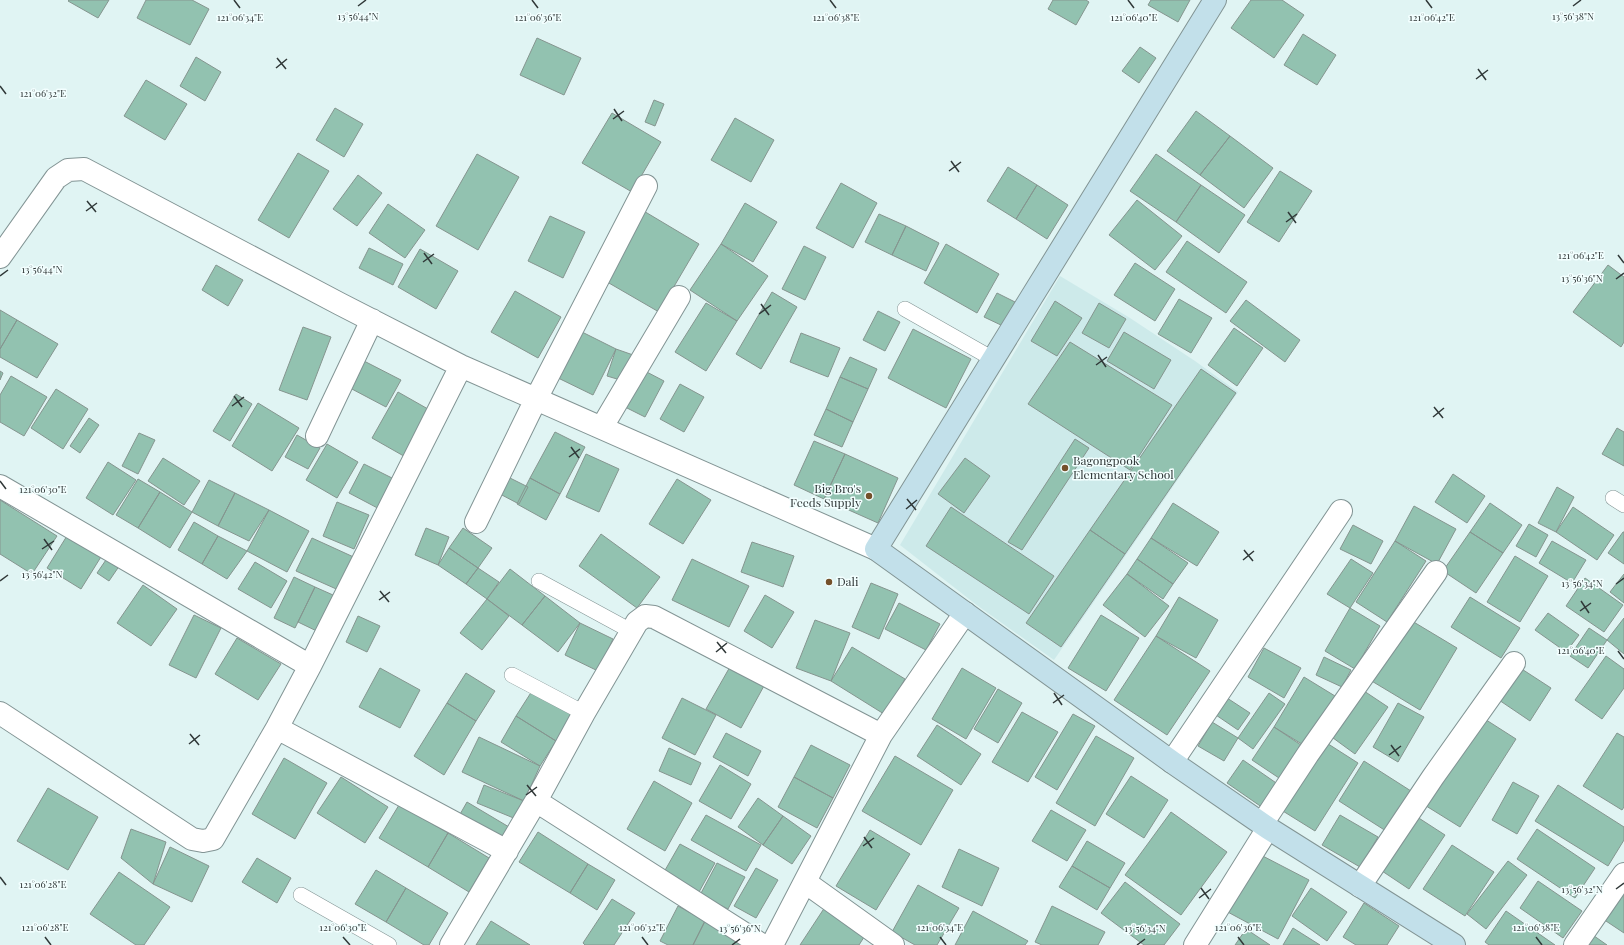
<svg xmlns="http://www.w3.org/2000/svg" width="1624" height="945" viewBox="0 0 1624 945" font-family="'Playfair Display',serif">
<rect width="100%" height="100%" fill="#e0f4f3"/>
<path fill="#cdeaea" d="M1060 276 1130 318 1195 361 1238 392 1054 660 978 606 900 545Z"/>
<path fill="#92c2b0" stroke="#85958f" d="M69 0H109L98 18 68 1Z
M146 0H192L209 9 190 45 137 18Z
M1053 0H1086L1089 2 1076 25 1048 9Z
M1151 0H1190L1178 22 1148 5Z
M1251 0H1282L1304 15 1274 58 1231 28Z
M1303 34 1336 55 1317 85 1284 65Z
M537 38 581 58 564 95 520 75Z
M1140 47 1156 58 1139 83 1122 71Z
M196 57 221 72 205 101 180 86Z
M146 80 187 104 165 140 124 116Z
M654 100 664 104 655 126 645 122Z
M335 108 363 124 344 157 316 140Z
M1196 111 1230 136 1200 175 1167 151Z
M612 113 661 142 632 192 582 163Z
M735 118 774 140 751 182 711 160Z
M1230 136 1273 168 1244 208 1200 175Z
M298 153 329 171 289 238 258 220Z
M477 154 519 177 478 250 436 226Z
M1156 154 1201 185 1176 222 1130 191Z
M1008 167 1037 185 1016 219 987 201Z
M1280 171 1312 191 1279 242 1247 222Z
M358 175 382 193 357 226 333 209Z
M841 183 877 203 853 248 816 228Z
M1037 185 1068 205 1047 239 1016 219Z
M1201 185 1245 215 1219 253 1176 222Z
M1137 200 1182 236 1155 270 1109 235Z
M745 203 777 222 753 262 721 244Z
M388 204 425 230 405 258 369 233Z
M642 210 699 244 659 312 602 279Z
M879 214 906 226 892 255 865 242Z
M550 216 585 232 563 278 528 261Z
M906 226 939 243 926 271 892 255Z
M1187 241 1247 282 1226 313 1166 272Z
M721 244 768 276 737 321 690 290Z
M946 244 999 274 977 313 924 283Z
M804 246 826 257 805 300 782 289Z
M369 248 403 264 393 285 359 268Z
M420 249 458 271 436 309 398 287Z
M1135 263 1175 289 1155 321 1114 295Z
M216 265 243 280 228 306 202 290Z
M1608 265 1624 277V342L1621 347 1573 312Z
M515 291 561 317 538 358 491 332Z
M772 292 797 307 761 369 736 354Z
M997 293 1015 302 1003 326 984 317Z
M1179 299 1212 318 1191 353 1158 334Z
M1246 300 1300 340 1285 362 1230 321Z
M1055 301 1082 318 1057 356 1031 341Z
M706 303 737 321 706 371 675 352Z
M1099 303 1126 319 1109 348 1082 333Z
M0 310 17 320 0 349Z
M878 311 900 322 885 351 863 340Z
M17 320 58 344 37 378 0 357V349Z
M303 327 331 337 307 400 279 390Z
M1234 328 1263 348 1237 386 1208 365Z
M913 329 971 359 946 408 888 378Z
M578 330 616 349 593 395 554 376Z
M1124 332 1171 360 1154 389 1107 361Z
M801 333 840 348 828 377 790 362Z
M1070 342 1172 405 1130 470 1028 404Z
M616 349 636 356 627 382 607 376Z
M850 357 877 369 868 389 840 377Z
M364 361 401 380 386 407 350 388Z
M641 369 664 381 645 417 623 406Z
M1201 369 1236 393 1125 554 1090 530Z
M0 371 3 373 0 380Z
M11 376 47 397 24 436 0 422V395Z
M840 377 868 389 853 422 826 409Z
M680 384 704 397 684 432 660 419Z
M56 389 88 409 63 449 31 428Z
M398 392 435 413 409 459 372 438Z
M236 394 252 404 230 441 213 431Z
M258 403 299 428 272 471 232 446Z
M826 409 853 422 842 447 814 435Z
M89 418 99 425 80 453 70 446Z
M1617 428 1624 432V466L1602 454Z
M555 432 585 447 560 494 530 478Z
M139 433 155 440 138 474 122 466Z
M297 435 320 448 308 469 285 457Z
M1075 439 1089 448 1022 550 1008 542Z
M814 441 845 454 824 499 794 485Z
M327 444 358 462 337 498 306 480Z
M586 454 619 469 599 512 566 497Z
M845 454 898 478 878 523 824 499Z
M163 458 200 481 184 505 148 481Z
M965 458 990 476 964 513 938 494Z
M108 462 136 480 113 515 86 498Z
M364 464 402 483 387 513 349 493Z
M1453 474 1485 496 1467 523 1435 502Z
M508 477 528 487 519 504 500 494Z
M530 478 560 494 546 520 517 504Z
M138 479 160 492 138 528 116 515Z
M677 479 711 500 683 544 649 524Z
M209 480 235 493 218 526 192 512Z
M1557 487 1574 497 1556 532 1538 523Z
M160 492 192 512 170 548 138 528Z
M235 493 269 510 249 541 218 526Z
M0 500 57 536 32 574 0 554Z
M337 502 369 515 354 549 323 536Z
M1173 503 1219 532 1197 566 1151 538Z
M1490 503 1522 525 1503 553 1470 532Z
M1414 506 1456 529 1437 564 1395 541Z
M951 507 1054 576 1029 614 926 546Z
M1573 507 1614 535 1597 560 1556 532Z
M269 510 309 531 287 572 247 551Z
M194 522 218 536 202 564 178 550Z
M1529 524 1548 535 1536 557 1516 546Z
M1353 525 1383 541 1371 564 1340 549Z
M426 528 449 537 438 565 415 555Z
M463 528 492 548 478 568 449 548Z
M1090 530 1125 554 1061 647 1026 623Z
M70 531 104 552 81 589 47 568Z
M1470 532 1503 553 1476 593 1443 571Z
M1623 532H1624V564L1608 553Z
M601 534 660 577 637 608 579 566Z
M218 536 247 551 227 579 202 564Z
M312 538 358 559 343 592 296 571Z
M1151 538 1188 563 1173 584 1137 559Z
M1395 541 1426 561 1387 622 1356 602Z
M1552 541 1586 560 1572 583 1539 563Z
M752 542 794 556 783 587 741 572Z
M449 548 478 568 466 584 438 565Z
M110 554 122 562 109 581 97 573Z
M1515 556 1548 576 1520 622 1487 602Z
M692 559 749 586 729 627 672 600Z
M1137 559 1173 584 1163 599 1127 574Z
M1351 559 1373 573 1350 608 1327 594Z
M255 562 287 581 271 608 238 589Z
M478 568 499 582 487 599 466 584Z
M510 569 545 596 522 625 487 599Z
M1127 574 1169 606 1145 637 1103 605Z
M1624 574V603L1610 592Z
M294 577 315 587 295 628 274 618Z
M1585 578 1623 605 1604 632 1566 606Z
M871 583 898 594 879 639 852 627Z
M143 585 177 609 151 646 117 623Z
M315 587 342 599 325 635 298 622Z
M765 595 794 612 772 648 744 631Z
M545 596 580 623 558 652 522 625Z
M1179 597 1218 620 1196 658 1156 636Z
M1470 597 1520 628 1501 658 1451 627Z
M487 599 509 616 482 650 460 633Z
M899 603 940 624 926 650 885 629Z
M1350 608 1380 626 1355 669 1325 651Z
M1548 613 1579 635 1566 652 1535 630Z
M194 615 221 628 196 678 169 665Z
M1101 615 1139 638 1106 691 1068 668Z
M358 616 380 626 367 652 346 642Z
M1407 618 1457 648 1420 710 1370 680Z
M1624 618V654L1607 640Z
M815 620 850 633 831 681 796 668Z
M580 623 613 639 598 671 565 655Z
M1589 628 1607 640 1588 668 1570 656Z
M1156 636 1210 671 1167 735 1114 700Z
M237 638 281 664 258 700 215 674Z
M852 647 905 679 884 714 831 681Z
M1264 648 1301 668 1284 698 1248 677Z
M1606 656 1624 669V688L1602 719 1575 700Z
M1324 657 1351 670 1342 687 1316 675Z
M1514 664 1551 688 1530 721 1493 696Z
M731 665 765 684 741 728 706 709Z
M380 668 420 690 400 728 359 707Z
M962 668 996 688 966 739 932 719Z
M466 673 495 691 476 721 447 703Z
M1304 677 1335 696 1305 746 1274 727Z
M998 689 1022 703 998 743 974 729Z
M1361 689 1388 707 1355 754 1329 735Z
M532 691 572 715 556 741 516 716Z
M1269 693 1285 704 1253 749 1238 738Z
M1224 696 1250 713 1238 730 1213 713Z
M682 698 716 715 695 755 662 738Z
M447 703 476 721 444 775 414 756Z
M1398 703 1424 717 1398 762 1373 747Z
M1022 712 1058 732 1028 782 992 762Z
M1073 714 1095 726 1057 790 1035 777Z
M516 716 556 741 540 766 501 742Z
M1480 716 1516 739 1460 827 1423 804Z
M1212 722 1238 738 1224 761 1198 746Z
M937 725 981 754 961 785 917 756Z
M1274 727 1304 747 1282 780 1252 760Z
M726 733 761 751 748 776 713 757Z
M1617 733 1624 737V807L1622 810 1583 786Z
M1096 736 1134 758 1095 826 1056 803Z
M479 737 540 766 524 801 462 772Z
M1322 740 1358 763 1315 831 1278 808Z
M811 745 850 765 833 798 794 777Z
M669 748 701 763 691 785 659 771Z
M895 756 953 790 921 845 862 811Z
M284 758 327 783 295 839 252 814Z
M1243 760 1282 787 1266 810 1227 783Z
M1364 761 1411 791 1386 831 1339 801Z
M720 765 751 784 731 819 699 801Z
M1131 776 1168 800 1144 838 1106 814Z
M341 777 388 807 365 843 317 813Z
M794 777 833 798 817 828 778 807Z
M654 781 692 803 665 851 627 829Z
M1513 782 1539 796 1517 834 1492 820Z
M484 785 524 801 516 819 477 803Z
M1558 785 1624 827V840L1608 866 1535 821Z
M48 788 98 817 68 870 17 841Z
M758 798 783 816 763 845 738 827Z
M467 802 509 827 501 840 459 816Z
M399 805 448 833 428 867 379 838Z
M1051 810 1086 830 1067 861 1032 841Z
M1171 812 1227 852 1181 915 1125 875Z
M1411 813 1445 835 1409 889 1376 867Z
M706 815 761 845 746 871 691 840Z
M1340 815 1378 837 1360 867 1322 845Z
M783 816 811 836 792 864 763 845Z
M131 829 166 842 153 884 121 858Z
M1537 829 1595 868 1575 898 1517 859Z
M870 830 910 854 876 910 836 886Z
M538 832 588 864 570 893 519 862Z
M448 833 489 858 469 892 428 867Z
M1087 841 1125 863 1110 888 1072 866Z
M680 844 715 863 699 892 664 872Z
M1452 845 1494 872 1465 916 1423 889Z
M170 847 209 866 192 902 153 884Z
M959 849 999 868 982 906 942 887Z
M1255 852 1309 880 1278 939 1224 910Z
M257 858 291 878 277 903 242 882Z
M1508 861 1527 875 1486 929 1467 914Z
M717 863 745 877 728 909 700 895Z
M588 864 615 880 597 910 570 893Z
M1072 866 1110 888 1097 910 1059 887Z
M756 868 778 880 756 918 734 906Z
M376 870 406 888 386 922 355 904Z
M119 872 170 907 144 945H136L90 914Z
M1538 881 1582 911 1563 938 1520 908Z
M1125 882 1180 924 1164 945H1144L1101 913Z
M918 885 959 908 937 945H915L892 932Z
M1624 886V933L1603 919Z
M406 888 448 913 429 945H424L386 922Z
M1311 888 1347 912 1327 941 1292 916Z
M612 899 635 913 614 945H585L583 943Z
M1364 903 1399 926 1387 945H1356L1343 937Z
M678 906 705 921 693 945H668L660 941Z
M1052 906 1105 932 1098 945H1042L1035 942Z
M825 907 866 934 859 945H800Z
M973 911 1028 941 1025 945H955Z
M1506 911 1555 945H1489L1485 942Z
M491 921 530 945H476Z
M705 921 747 945H693Z
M1293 928 1320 945H1283Z
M1246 929 1270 945H1235Z
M1587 931 1607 945H1578Z"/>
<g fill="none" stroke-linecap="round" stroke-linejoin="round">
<defs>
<path id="lane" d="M905 309 993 359
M1613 498 1624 505
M539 581 631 631
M512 675 584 713
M301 895 389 945"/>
<path id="street" d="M0 257 56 178 68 170 84 169 340 304 461 366 876 549
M602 427 679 297
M317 436 372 320
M0 486 310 666
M476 522 536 399 646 186
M0 713 192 839 203 841 213 839 277 728 310 666 461 366
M277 728 507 851
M1172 762 1341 511
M536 801 762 945
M1262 824 1308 754 1436 572
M805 882 893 945
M1360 886 1433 777 1514 663
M451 945 536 801 584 713 637 622 645 616 654 617 881 735
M772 945 881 735 965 613
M1195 945 1268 828
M1575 945 1624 874"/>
<path id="secondary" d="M1215 0 876 549 1172 762 1268 828 1454 945"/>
</defs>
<use href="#lane" stroke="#829494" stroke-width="16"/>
<use href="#street" stroke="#829494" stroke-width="24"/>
<use href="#secondary" stroke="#829494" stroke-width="24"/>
<use href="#lane" stroke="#fff" stroke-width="15"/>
<use href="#street" stroke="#fff" stroke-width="22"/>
<use href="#secondary" stroke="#c2e0ea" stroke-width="22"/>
</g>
<path fill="none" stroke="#303838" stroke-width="1.5" d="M234 0 240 8M532 0 538 8M830 0 836 8M1128 0 1134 8M1426 0 1432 8M358 6 366 0M1573 6 1581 0M277 58 286 69M276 68 287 59M1478 69 1486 80M1476 79 1488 70M0 86 6 94M614 109 622 121M613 119 624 111M951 161 959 172M949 171 961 162M87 201 96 212M86 211 97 203M1288 212 1296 223M1286 222 1297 214M424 253 432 264M1618 255 1624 263M423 262 434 254M0 276 8 270M1616 279 1624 273M761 304 769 315M759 314 771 305M1098 355 1106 367M1096 365 1107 357M234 396 242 407M232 406 244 397M1434 407 1443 418M1433 417 1444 408M571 447 579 458M569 457 580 449M0 481 6 489M907 499 916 510M906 509 917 500M44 539 52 550M42 549 54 541M1244 550 1253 561M1243 560 1254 551M0 581 8 575M1616 584 1624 578M380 591 389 602M379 600 390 592M1581 601 1589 613M1580 611 1591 603M717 642 726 653M1618 651 1624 659M716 652 727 643M1054 693 1062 705M1053 703 1064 695M190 734 199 745M189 744 200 735M1391 745 1399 756M1389 755 1401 746M527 785 536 796M526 795 537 787M864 837 872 848M863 846 874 838M0 877 6 885M1201 888 1209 899M1616 889 1624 883M1199 898 1211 889M45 937 51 945M343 937 350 945M642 937 648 945M940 937 946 945M1238 937 1244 945M1536 937 1542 945M732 945 740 939M1137 945 1145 939"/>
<g fill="#74502a" stroke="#f3ffff" stroke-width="1.5">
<circle cx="1065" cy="468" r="4"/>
<circle cx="869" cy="496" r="4"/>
<circle cx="829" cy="582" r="4"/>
</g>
<g text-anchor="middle" stroke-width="3" stroke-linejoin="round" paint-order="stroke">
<g font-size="12" fill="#303838" stroke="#f3ffff" text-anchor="start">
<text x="1073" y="465">Bagongpook<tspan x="1073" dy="14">Elementary School</tspan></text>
<text x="861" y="493" text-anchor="end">Big Bro's<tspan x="861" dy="14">Feeds Supply</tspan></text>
<text x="837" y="586">Dali</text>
</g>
</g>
<g font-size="10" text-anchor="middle" fill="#303838" stroke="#f3ffff" stroke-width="3" stroke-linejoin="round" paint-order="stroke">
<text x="1573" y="20">13°56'38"N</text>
<text x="358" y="20">13°56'44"N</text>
<text x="240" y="21">121°06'34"E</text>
<text x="538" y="21">121°06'36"E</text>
<text x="836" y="21">121°06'38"E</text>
<text x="1134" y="21">121°06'40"E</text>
<text x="1432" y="21">121°06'42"E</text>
<text x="43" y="97">121°06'32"E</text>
<text x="1581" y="259">121°06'42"E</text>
<text x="42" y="273">13°56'44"N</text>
<text x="1582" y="282">13°56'36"N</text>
<text x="43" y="493">121°06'30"E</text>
<text x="42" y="578">13°56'42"N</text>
<text x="1582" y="587">13°56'34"N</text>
<text x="1581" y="654">121°06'40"E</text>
<text x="43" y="888">121°06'28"E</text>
<text x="1582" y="893">13°56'32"N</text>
<text x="45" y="931">121°06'28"E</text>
<text x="343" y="931">121°06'30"E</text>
<text x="642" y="931">121°06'32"E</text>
<text x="940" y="931">121°06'34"E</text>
<text x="1238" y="931">121°06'36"E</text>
<text x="1536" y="931">121°06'38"E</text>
<text x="740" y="932">13°56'36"N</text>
<text x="1145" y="932">13°56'34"N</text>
</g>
</svg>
